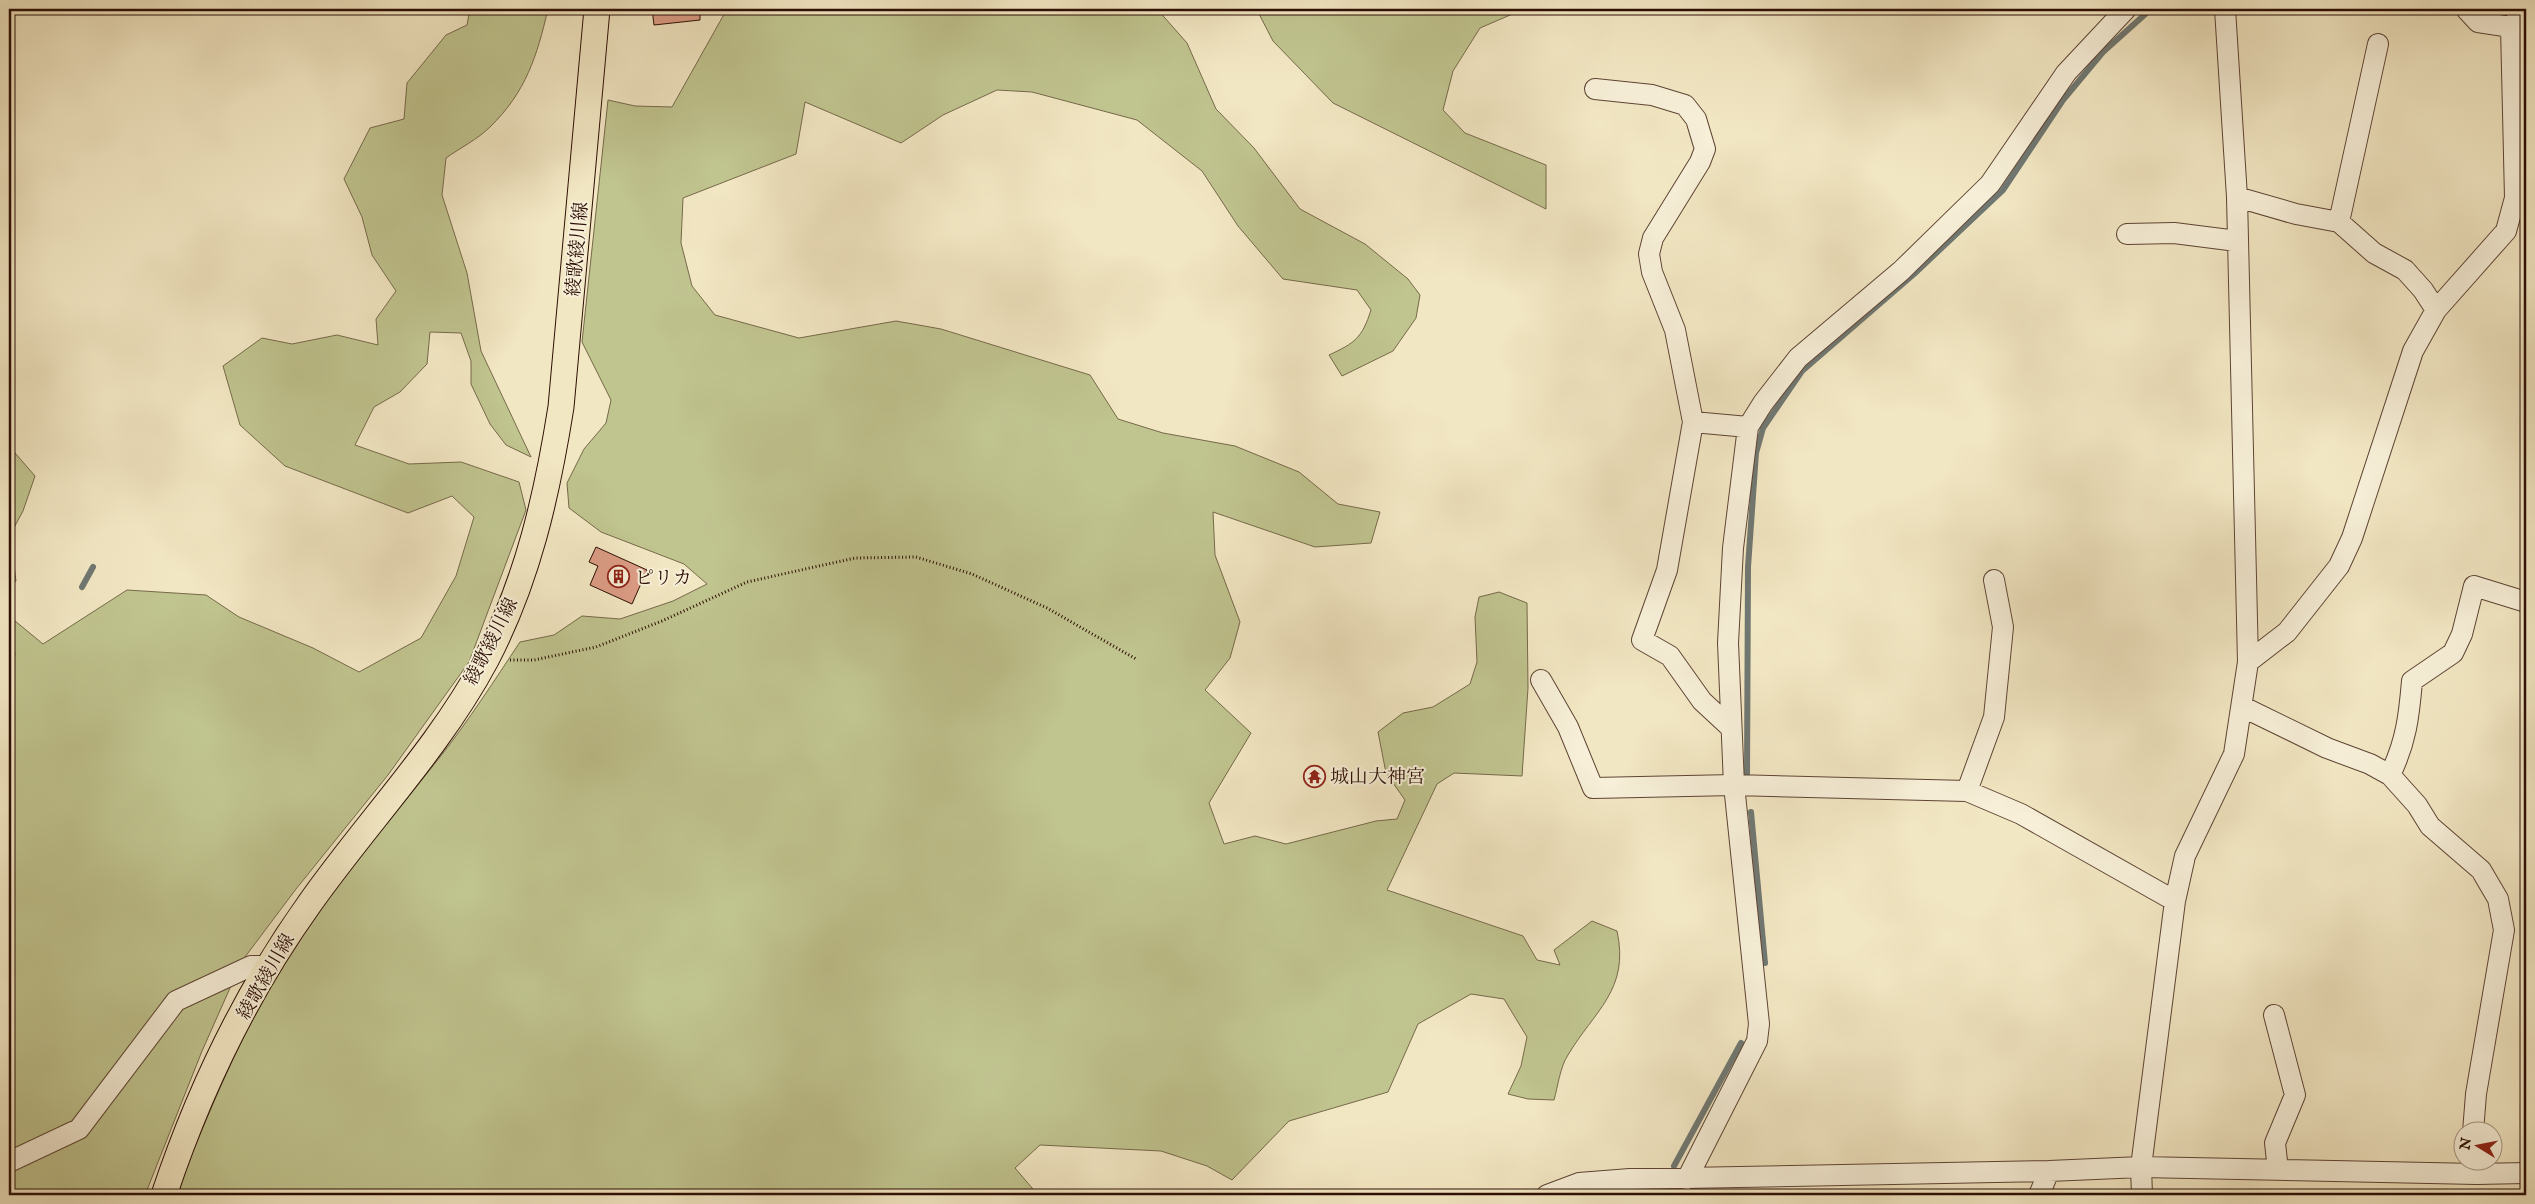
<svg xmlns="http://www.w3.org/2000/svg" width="2535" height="1204" viewBox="0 0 2535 1204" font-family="'IM FELL English','Noto Serif JP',serif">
<rect width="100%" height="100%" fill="#f2e7c3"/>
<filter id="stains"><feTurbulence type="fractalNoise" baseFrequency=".004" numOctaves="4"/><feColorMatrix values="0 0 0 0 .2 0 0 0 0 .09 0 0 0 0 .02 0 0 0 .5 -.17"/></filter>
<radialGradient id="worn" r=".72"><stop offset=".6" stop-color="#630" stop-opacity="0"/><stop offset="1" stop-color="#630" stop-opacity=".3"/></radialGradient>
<path fill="#c0c48f" stroke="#76694a" d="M470 9H548C537 56 526 92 490 127 478 139 460 148 446 158L442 195 467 273 481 351 531 457 506 445 490 424 471 384V361L461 333 430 332 427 364 400 392 374 407 355 445 409 464 461 462 519 482 526 510 469 662 388 775 296 889 242 961 202 1051 145 1195H9V692L12 687 15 652 9 650V616L43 644 127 590 206 595 239 617 313 648 359 672 421 638 456 576 474 517 452 496 408 513 285 466 240 425 223 366 262 338 292 344 337 335 378 345 376 319 396 291 372 255 362 217 344 179 370 128 404 119 407 83 446 35 467 25Z
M727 9H1157L1187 43 1216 109 1254 148 1300 209 1365 244 1408 279 1420 295 1416 318 1393 351 1342 376 1329 355C1355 343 1362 338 1371 310L1357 290 1283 279 1238 226 1202 171 1137 120 1032 92 997 90 943 115 901 143 805 102 796 154 683 198 681 243 692 286 715 315 799 338 896 321 941 329 1090 375 1118 419 1163 433 1235 446 1299 472 1338 504 1380 512 1371 543 1315 547 1213 512 1215 555 1240 622 1230 658 1205 690 1251 733 1209 803 1224 844 1255 836 1286 844 1376 821 1397 819 1405 800 1386 773 1378 732 1403 713 1433 707 1470 684 1477 662 1475 617 1479 597 1499 592 1527 603 1528 688 1522 776 1454 773 1437 784 1387 890 1523 936 1537 960 1560 965 1554 950 1592 921 1617 931C1630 990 1594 1011 1568 1055 1560 1067 1558 1086 1554 1100L1528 1099 1508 1094 1521 1066 1527 1037 1504 999 1471 994 1418 1024 1388 1092 1289 1121 1232 1180 1207 1166 1161 1151 1040 1145 1015 1168 1038 1195H182L178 1187C210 1111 240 1035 283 965 328 890 387 825 440 757 469 720 494 681 520 642L554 635 582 616 620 619 673 601 707 584 684 564 601 532 569 508 567 483 584 449 606 423 611 400 582 342 608 100 635 106 672 107Z
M1252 9H1524L1480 28 1453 71 1443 110 1465 133 1546 165V209L1333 103 1273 41 1258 12Z
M9 446 35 476 23 511 10 535 16 581 9 586Z"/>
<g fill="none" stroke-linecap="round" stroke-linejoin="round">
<path stroke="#707872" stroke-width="6" d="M82 587 93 567
M1747 775 1748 567 1756 453 1763 428 1802 371 1914 274 2003 190 2063 100 2103 52 2151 9
M1751 812 1765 963
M1674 1166 1741 1043"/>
</g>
<path fill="#dc9d86" stroke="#2c0e04" d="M652 9H700V20L654 25Z
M596 547 647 570 632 604 590 585 598 566 589 562Z"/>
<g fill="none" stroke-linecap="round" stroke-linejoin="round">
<defs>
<path id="minor" d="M2466 9 2478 22 2511 27
M1595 89 1652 95 1685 105 1696 119 1705 149 1700 162 1653 238 1649 254 1652 272 1675 330 1693 422 1667 570 1642 640 1670 656 1702 701 1730 727
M2237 197 2296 214 2339 222 2374 253 2405 270 2423 290 2436 310
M2339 222 2378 44
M2127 234 2174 233 2237 241
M1693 422 1748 427
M2248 662 2287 632 2339 566 2352 538 2413 351 2436 310 2506 231 2515 198 2511 27 2525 9
M1541 680 1568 727 1593 788 1734 785 1967 791 2021 814 2175 901
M2243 707 2327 748 2370 764 2390 775 2417 805 2430 826 2481 870 2498 899 2504 930 2476 1094 2473 1132
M2390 775C2406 742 2409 717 2412 681L2453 653 2462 634 2474 586 2526 602
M1967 791 1994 717 2003 627 1994 580
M2274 1015 2295 1095 2275 1143 2278 1170
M9 1162 79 1129 176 1001 251 966H269
M1687 1179 1757 1041 1759 1024 1734 785 1728 643 1733 548 1748 427 1763 403 1798 358 1901 271 1990 184 2066 73 2126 9
M1547 1195 1579 1183 1630 1179 2049 1171 2141 1167 2477 1174 2526 1173
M2039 1195 2049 1171
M2142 1195 2141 1167 2175 901 2185 856 2234 754 2248 662 2237 197 2225 9"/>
<path id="major" d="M164 1195C198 1093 247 991 310 903 367 822 439 748 486 660 528 580 547 495 561 407L597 9"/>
</defs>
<use href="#minor" stroke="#5e4434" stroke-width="22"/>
<use href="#major" stroke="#2c0e04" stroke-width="27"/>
<path stroke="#2c0e04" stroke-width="3" stroke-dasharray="1 2.5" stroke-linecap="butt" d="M510 660H534L596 647 662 621 747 582 855 558 916 557 972 574 1047 608 1136 659"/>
<use href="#minor" stroke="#f7efd8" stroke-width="20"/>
<use href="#major" stroke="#f2e7c3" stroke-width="25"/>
</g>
<defs>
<symbol id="building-ring" viewBox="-11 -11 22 22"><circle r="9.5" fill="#f7efd8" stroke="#8f2418" stroke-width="1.5"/><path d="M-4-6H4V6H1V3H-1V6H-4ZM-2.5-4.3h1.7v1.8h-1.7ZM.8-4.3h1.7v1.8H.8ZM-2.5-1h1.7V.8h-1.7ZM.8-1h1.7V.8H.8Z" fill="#8f2418"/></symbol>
<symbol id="temple-ring" viewBox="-11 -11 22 22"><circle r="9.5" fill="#f7efd8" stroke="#8f2418" stroke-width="1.5"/><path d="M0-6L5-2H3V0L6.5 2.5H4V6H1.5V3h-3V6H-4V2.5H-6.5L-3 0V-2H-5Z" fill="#8f2418"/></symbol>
</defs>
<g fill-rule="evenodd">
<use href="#building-ring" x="606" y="564" width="25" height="25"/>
<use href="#temple-ring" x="1302" y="764" width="25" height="25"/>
</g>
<g text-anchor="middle" stroke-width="4" stroke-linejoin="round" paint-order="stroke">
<g font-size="19" fill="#2c0e04" stroke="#f7efd8">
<text transform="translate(576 249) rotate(-85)" y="7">綾歌綾川線</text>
<text transform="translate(490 641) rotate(-63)" y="7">綾歌綾川線</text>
<text transform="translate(265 976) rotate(-60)" y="7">綾歌綾川線</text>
</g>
<g font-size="19" fill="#2c0e04" stroke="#f7efd8" text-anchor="start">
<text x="635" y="584">ピリカ</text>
<text x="1330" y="783">城山大神宮</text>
</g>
</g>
<rect width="2535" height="1204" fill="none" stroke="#f2e7c3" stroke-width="30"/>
<rect x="10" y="10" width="2515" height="1184" fill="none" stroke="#2c0e04" stroke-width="2.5"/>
<rect x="15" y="15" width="2505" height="1174" fill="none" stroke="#2c0e04"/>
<g transform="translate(2478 1146) rotate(280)"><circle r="24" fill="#f7efd8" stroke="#a69583"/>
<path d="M0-4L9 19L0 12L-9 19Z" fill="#8f2418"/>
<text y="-8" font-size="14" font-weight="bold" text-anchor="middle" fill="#2c0e04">N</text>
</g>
<rect width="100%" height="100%" filter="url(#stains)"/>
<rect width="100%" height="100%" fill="url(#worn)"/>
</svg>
